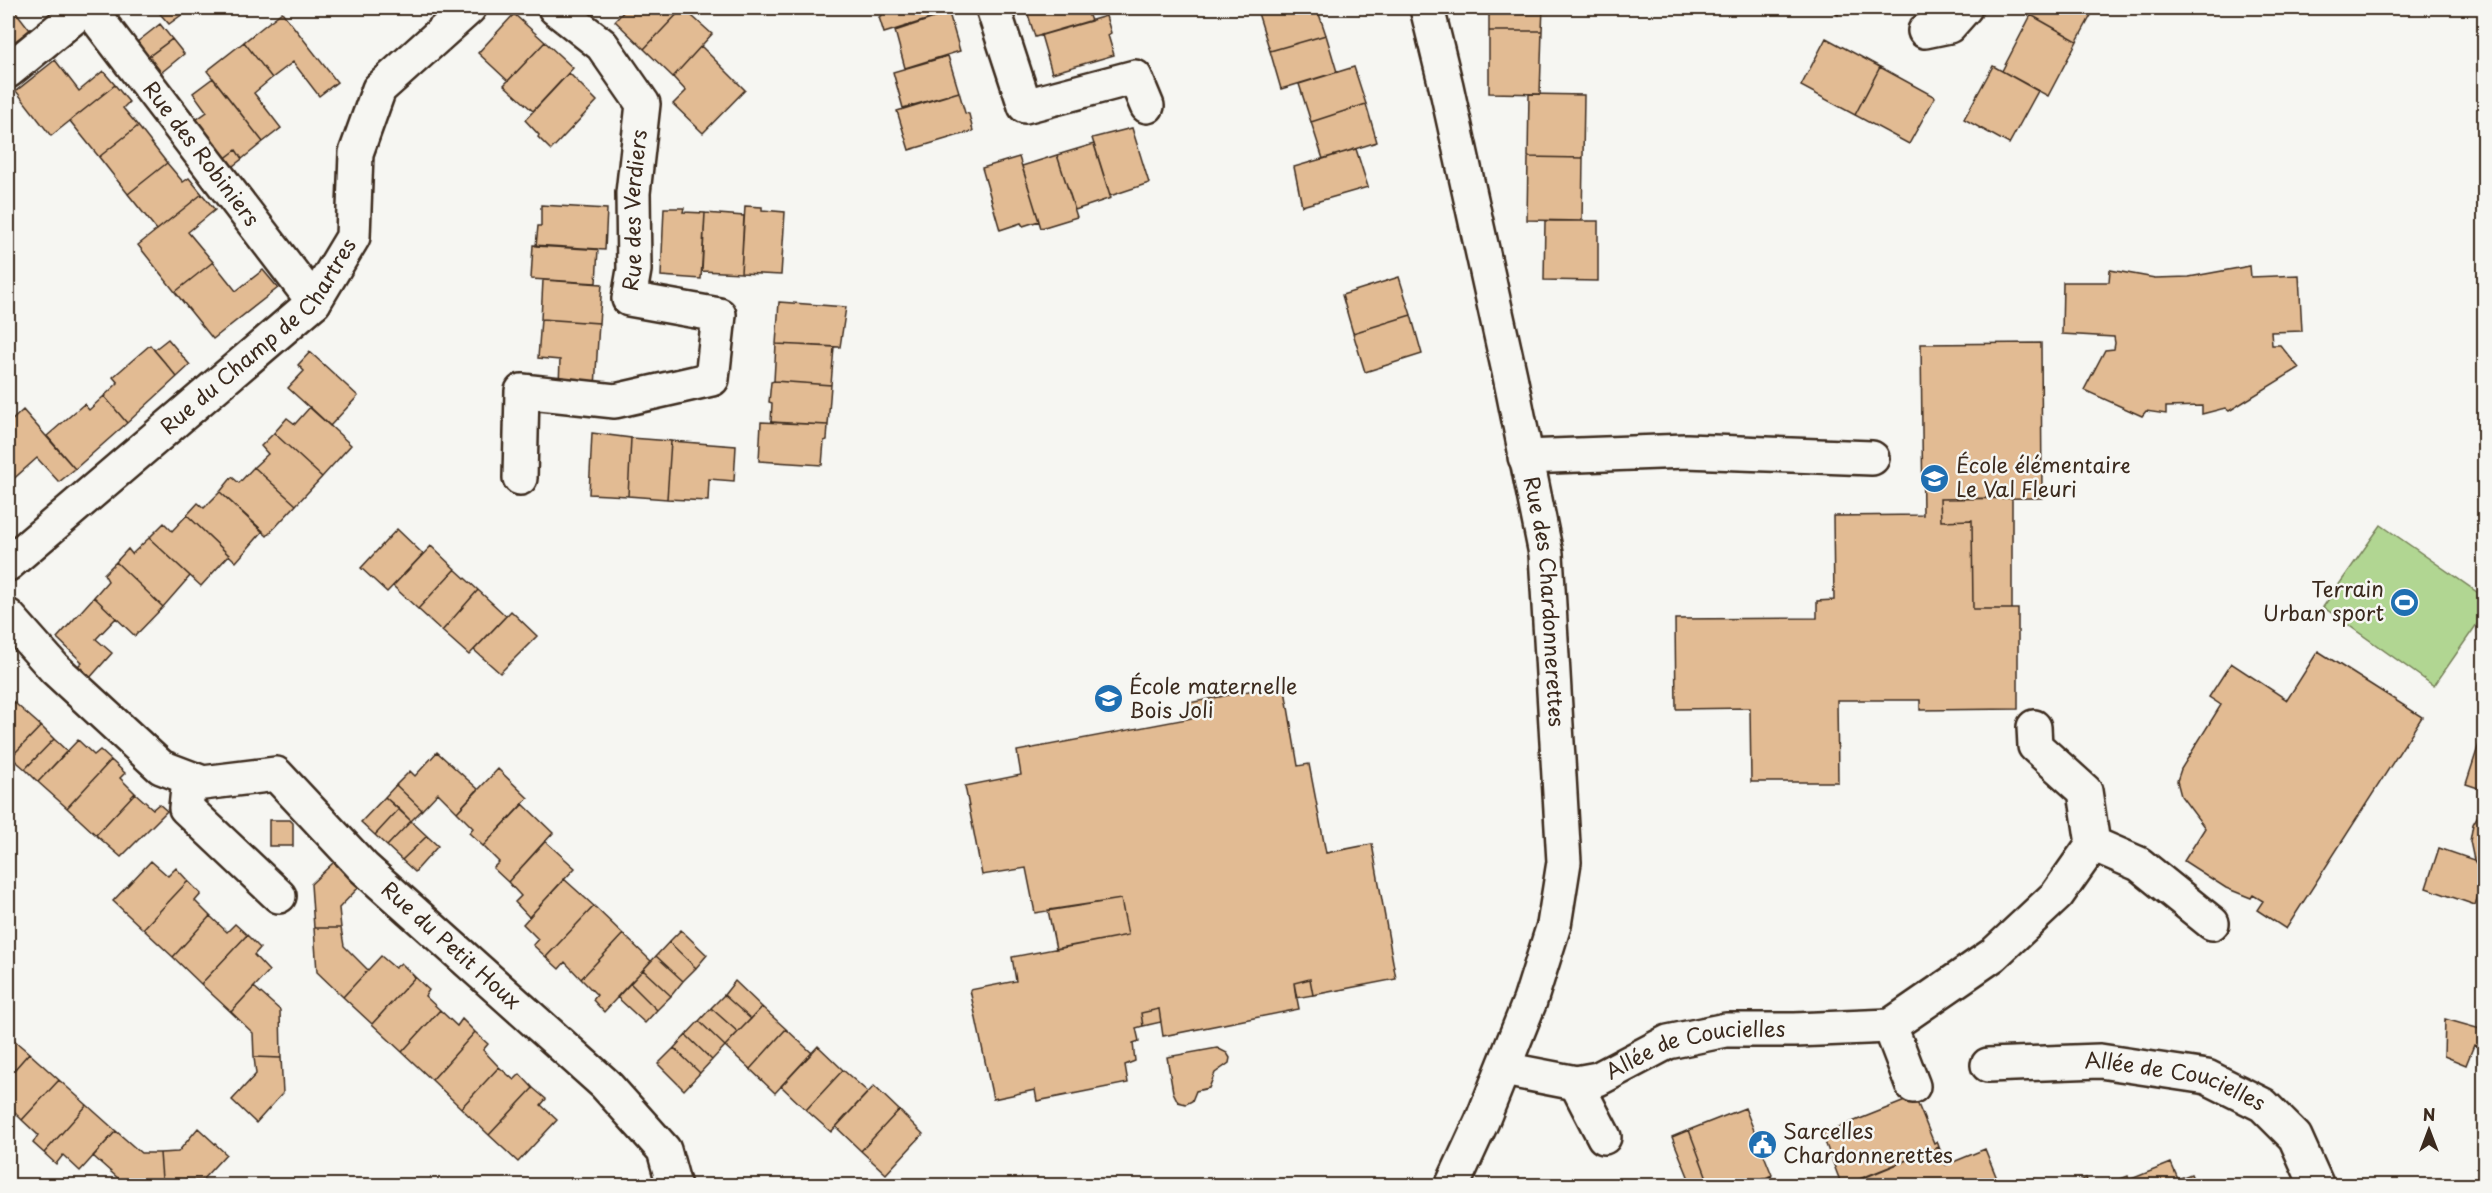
<svg xmlns="http://www.w3.org/2000/svg" width="2492" height="1193" viewBox="0 0 2492 1193" font-family="'Playpen Sans',sans-serif">
<rect width="100%" height="100%" fill="#f6f6f2"/>
<filter id="ink" filterUnits="userSpaceOnUse"><feTurbulence type="fractalNoise" baseFrequency=".0167" numOctaves="2"/><feDisplacementMap in="SourceGraphic" scale="12" xChannelSelector="R" yChannelSelector="G"/><feConvolveMatrix kernelMatrix="1 2 1 2 8 2 1 2 1" color-interpolation-filters="sRGB"/></filter>
<g filter="url(#ink)">
<path fill="#b1d692" stroke="#768058" stroke-width="1.5" d="M2381 525 2484 597V614L2434 686 2323 607Z"/>
<path fill="#e2bb93" stroke="#3b2a1e" stroke-width="1.5" d="M8 8H13L30 30 14 42 8 35Z
M155 8H191L169 24Z
M627 8H683L644 49 615 21Z
M683 8 712 34 673 77 644 49Z
M880 8H947L949 13 884 33 879 17 882 15Z
M1026 8H1086L1091 21 1035 37Z
M1274 8H1317L1326 35 1270 51 1258 13Z
M1489 8H1543L1542 31H1489Z
M1826 8H1842L1838 15Z
M2035 8H2095L2077 41 2031 15Z
M282 12 337 82 319 96 293 62 272 78 244 42Z
M949 13 960 51 905 68 895 31Z
M514 14 545 42 508 81 478 53Z
M2031 15 2077 41 2048 96 2002 71Z
M1106 16 1111 33 1108 35 1114 55 1052 73 1041 35Z
M160 24 172 39 144 60 132 46Z
M1489 31H1542L1540 94 1489 93Z
M1326 35 1337 72 1281 89 1270 51Z
M1826 38 1880 67 1855 115 1801 86Z
M172 39 184 54 157 76 144 60Z
M244 42 272 78 254 93 281 128 263 142 207 71Z
M545 42 573 68 533 111 504 85Z
M701 46 745 90 703 133 673 104 686 91 673 77Z
M948 56 959 92 903 108 893 72Z
M55 60 79 91 103 71 115 85 51 136 16 91Z
M1993 66 2038 91 2009 144 1964 119Z
M1354 67 1366 104 1311 122 1299 84Z
M1880 67 1935 97 1909 144 1855 115Z
M569 73 597 101 551 150 538 137 539 135 525 120Z
M213 78 263 142 242 159 236 150 223 160 193 122 207 112 193 93Z
M115 85 129 102 123 108 138 126 99 157 70 121Z
M959 92 965 113 969 114 973 131 909 150 897 111Z
M1529 94 1584 95 1583 158 1528 157Z
M1366 104 1377 142 1323 159 1311 122Z
M138 126 167 163 128 194 99 157Z
M1132 128 1149 183 1110 196 1092 138Z
M1094 144 1111 198 1075 210 1057 155Z
M1356 149 1368 187 1302 206 1294 167Z
M236 150 242 159 229 169 223 160Z
M1057 155 1077 217 1041 228 1022 166Z
M1019 157 1039 221 1023 226 1021 223 1000 230 982 168Z
M1528 157 1583 158 1582 221 1527 220Z
M167 163 183 182 189 178 202 194 157 230 128 194Z
M202 194 215 210 188 232 213 262 175 292 138 245Z
M541 205 607 209 605 250 536 246 538 226H541Z
M745 206 762 207V210L785 212 781 275 741 273Z
M664 208H684L683 212 705 213 701 279 661 276Z
M705 213 744 216 741 273 702 271Z
M1545 221H1598V281L1544 280Z
M533 245 598 249 596 283 531 279Z
M213 262 236 291 263 270 278 288 213 339 175 292Z
M2250 266 2251 277 2299 275 2302 331 2271 332 2272 345H2280L2299 368 2229 411 2225 408 2202 414V406L2166 407V414L2146 411 2142 416 2084 390 2105 350 2114 349 2115 343 2114 337 2062 334 2063 282H2109L2110 270 2155 278 2189 277Z
M1399 277 1411 315 1353 333 1342 295Z
M543 280 602 284 599 323 541 319Z
M779 302 846 307 840 347 776 344Z
M1411 315 1422 354 1365 372 1353 333Z
M541 319 599 323 595 387 559 384 560 360 538 358Z
M168 339 190 365 177 377 154 350Z
M2041 343 2042 498 1940 499 1941 521 1972 520 1973 609H2018V709L1920 710V700H1837L1838 782H1751L1750 708 1676 709 1675 619 1817 618V601L1834 600 1833 516 1923 515 1921 344Z
M776 344 834 347 831 385 774 381Z
M150 345 177 377 127 423 104 396 118 383 113 377Z
M310 352 358 396 330 426 288 388 304 371 298 365Z
M774 381 831 385 828 425 771 422 772 403 769 402 771 382Z
M104 396 127 423 75 469 47 436 84 404 89 410Z
M310 407 351 445 322 477 274 433 287 418 295 424Z
M23 410 75 469 59 482 37 458 10 482 8 479V424Z
M761 422 828 425 827 440 824 441 822 465 759 461Z
M274 433 322 477 296 505 254 467 268 454 261 446Z
M592 433 631 438 628 496 589 494Z
M631 438 671 441 667 499 628 496Z
M671 441 736 446 734 481 709 479 708 501 667 499Z
M254 467 296 505 267 536 220 492 232 477 239 483Z
M220 492 263 531 236 562 187 515 198 503 204 508Z
M2012 498V609H1973L1972 520 1941 521 1940 499Z
M187 515 229 555 201 586 149 538 164 523 172 531Z
M397 529 423 554 387 592 361 568Z
M149 538 190 576 163 607 116 562 128 549 132 554Z
M431 546 455 569 418 609 393 586Z
M116 562 163 607 135 636 94 597 108 581 104 574Z
M455 569 478 590 442 631 418 609Z
M478 590 506 616 469 655 442 631Z
M94 597 116 618 96 639 112 653 88 680 75 669 82 662 57 638Z
M511 611 537 636 500 673 474 650Z
M2318 651 2422 717 2286 929 2257 910 2263 901 2253 895 2251 898 2226 888 2184 861 2205 828 2181 796 2177 781 2181 769 2221 705 2209 697 2231 663 2287 700Z
M1284 684 1298 766 1309 764 1326 853 1372 844 1396 979 1313 995 1310 979 1294 983 1299 1009 1163 1036 1159 1009 1141 1013 1143 1026 1136 1028 1139 1041 1133 1043 1135 1061 1125 1065 1128 1083 1037 1101 1035 1090 993 1099 970 990 1016 981 1012 957 1128 935 1121 899 1035 913 1026 868 982 875 965 786 1021 775 1017 751 1192 718 1189 703Z
M8 697 41 726 11 757 9 754Z
M41 726 54 739 25 769 11 757Z
M54 739 67 751 38 782 25 769Z
M78 740 94 755 100 750 111 760 67 808 38 782Z
M2479 744 2484 745V790L2466 784Z
M437 752 478 789 457 812 438 793 422 810 396 785 410 771 415 776Z
M111 760 125 773 120 778 135 793 96 835 67 808Z
M498 769 528 798 483 846 469 833 473 828 457 812Z
M396 785 422 810 411 821 385 797Z
M135 793 153 809 159 804 167 811 121 857 96 835Z
M385 797 399 809 375 835 361 822Z
M523 804 553 833 508 882 493 868 499 862 483 846Z
M2484 805V878L2474 860 2470 841 2473 824Z
M399 809 411 821 387 846 375 835Z
M269 820H290L293 823V846H269Z
M411 821 427 836 402 860 387 846Z
M427 836 438 846 415 872 402 860Z
M545 841 575 868 529 917 515 902 521 896 508 882Z
M2439 848 2474 860 2484 878 2475 905 2426 888Z
M151 861 168 876 176 868 188 881 143 929 113 901Z
M334 862 360 886 339 908 341 928H314L311 884Z
M564 879 594 906 546 957 533 945 538 939 523 924Z
M188 881 201 894 195 901 210 916 173 957 143 929Z
M1121 899 1128 935 1056 949 1048 910Z
M594 906 623 934 581 979 565 962 559 969 546 957Z
M210 916 227 932 235 924 247 935 201 984 173 957Z
M314 928H341L344 946 368 970 343 997 317 972Z
M681 930 707 955 696 968 669 942Z
M623 934 651 961 604 1012 593 1000 597 995 581 979Z
M247 935 260 948 254 955 269 971 231 1012 201 984Z
M669 942 696 968 683 981 656 956Z
M381 956 395 968 401 963 415 977 372 1024 343 997Z
M656 956 683 981 671 996 643 970Z
M643 970 671 996 657 1010 630 983Z
M415 977 429 990 425 996 440 1010 402 1052 372 1024Z
M1310 979 1313 995 1296 998 1294 983Z
M735 981 762 1007 751 1019 724 995Z
M630 983 657 1010 645 1023 617 997Z
M254 987 280 1010 281 1058 254 1057 253 1033 231 1012Z
M724 995 751 1019 738 1032 711 1008Z
M762 1007 786 1029 750 1069 725 1046Z
M711 1008 738 1032 725 1046 699 1021Z
M1159 1009 1161 1022 1143 1026 1141 1013Z
M440 1010 457 1026 462 1019 475 1032 432 1080 402 1052Z
M2445 1019 2484 1030V1049L2474 1045 2466 1065 2444 1056Z
M699 1021 725 1046 712 1060 686 1035Z
M786 1029 812 1053 775 1093 750 1069Z
M475 1032 488 1044 483 1050 499 1067 461 1108 432 1080Z
M8 1035 29 1053 8 1077Z
M686 1035 712 1060 700 1073 674 1048Z
M818 1046 843 1070 806 1110 781 1086Z
M674 1048 700 1073 684 1090 658 1064Z
M1217 1048 1227 1053 1230 1058 1229 1063 1215 1073 1209 1088 1196 1091 1192 1101 1186 1104 1178 1102 1173 1092 1167 1057Z
M29 1053 59 1080 22 1120 8 1106V1077Z
M254 1057 281 1058 283 1093 256 1123 232 1100 256 1074Z
M499 1067 514 1080 520 1074 533 1088 489 1135 461 1108Z
M843 1070 868 1092 831 1132 806 1110Z
M59 1080 87 1105 44 1153 33 1143 38 1135 22 1120Z
M874 1086 899 1110 861 1151 836 1127Z
M533 1088 546 1099 541 1105 557 1120 518 1162 489 1135Z
M1915 1097 1934 1143 1937 1141 1939 1147 1842 1186 1822 1134Z
M87 1105 116 1131 80 1171 63 1155 56 1164 44 1153Z
M1745 1108 1772 1175 1747 1186H1710L1689 1130Z
M899 1110 923 1134 886 1174 861 1151Z
M198 1128 226 1154 202 1180 162 1179 160 1153 178 1152Z
M1689 1130 1710 1186H1692L1672 1137Z
M116 1131 141 1153H160L162 1179H119L93 1156Z
M1939 1147 1946 1165 1985 1149 2000 1186H1844Z
M2171 1163 2178 1179 2191 1174 2196 1186H2103L2128 1176 2129 1180Z
M1771 1176 1775 1186H1747Z
M2086 1178 2089 1186H2069Z"/>
<g fill="none" stroke-linecap="round" stroke-linejoin="round">
<defs>
<g id="minor">
<path id="s1" d="M89 8 314 302"/>
<path d="M993 8 1025 106 1135 77 1147 106"/>
<path id="s2" d="M1427 8 1446 86 1510 376 1546 554 1564 862 1554 925 1530 1001 1482 1121 1452 1186"/>
<path d="M1925 31 1949 26 1965 8"/>
<path d="M8 71 85 8"/>
<path d="M1525 457 1686 451 1872 458"/>
<path id="s3" d="M520 478 522 391 615 401 712 379 719 315 629 299 634 270 633 193 643 104 602 45 555 8"/>
<path id="s4" d="M8 564 314 302 353 237 356 153 379 89 469 8"/>
<path id="s5" d="M8 616 55 669 161 767 203 783 276 774 364 868 605 1084 664 1150 674 1186"/>
<path d="M2034 727 2035 746 2085 791 2093 844 2139 864 2212 923"/>
<path d="M189 779 186 808 279 896"/>
<path d="M1890 1026 1913 1086"/>
<path id="s6" d="M1988 1065 2100 1061 2207 1077 2263 1105 2295 1137 2317 1186"/>
<path id="s7" d="M1504 1069 1576 1083 1598 1079 1668 1042 1726 1030H1795L1890 1026 1993 955 2057 895 2093 844"/>
<path d="M1576 1083 1604 1137"/>
</g>
</defs>
<use href="#minor" stroke="#3b2a1e" stroke-width="38"/>
<use href="#minor" stroke="#f6f6f2" stroke-width="33"/>
</g>
</g>
<defs>
<symbol id="school-disc" viewBox="-11 -11 22 22"><circle r="9.5" fill="#1f6fb2" stroke="#f6f6f2"/><path d="M0-5L7-2L0 1L-7-2ZM-4 1L0 2.5L4 1V4Q0 6-4 4Z" fill="#fff"/></symbol>
<symbol id="stadium-disc" viewBox="-11 -11 22 22"><circle r="9.5" fill="#1f6fb2" stroke="#f6f6f2"/><path d="M0-5a6.5 5 0 1 0 0 10a6.5 5 0 1 0 0-10ZM-3.5-1.8h7v3.6h-7Z" fill="#fff"/></symbol>
<symbol id="civic-disc" viewBox="-11 -11 22 22"><circle r="9.5" fill="#1f6fb2" stroke="#f6f6f2"/><path d="M-.6-6.5H3V-4.5H.6V-3L4-1V1h2V6H-6V1h2V-1L-.6-3ZM-1.2 2.5V6h2.4V2.5Z" fill="#fff"/></symbol>
</defs>
<g fill-rule="evenodd">
<use href="#school-disc" x="1918" y="462" width="33" height="33"/>
<use href="#stadium-disc" x="2388" y="586" width="33" height="33"/>
<use href="#school-disc" x="1092" y="682" width="33" height="33"/>
<use href="#civic-disc" x="1746" y="1128" width="33" height="33"/>
</g>
<g text-anchor="middle" stroke-width="5" stroke-linejoin="round" paint-order="stroke">
<g font-size="21" fill="#3b2a1e" stroke="#f6f6f2">
<text dy="7" stroke="none"><textPath href="#s1" startOffset="184">Rue des Robiniers</textPath></text>
<text dy="7" stroke="none"><textPath href="#s3" startOffset="525">Rue des Verdiers</textPath></text>
<text dy="7" stroke="none"><textPath href="#s4" startOffset="340">Rue du Champ de Chartres</textPath></text>
<text dy="7" stroke="none"><textPath href="#s2" startOffset="606">Rue des Chardonnerettes</textPath></text>
<text dy="7" stroke="none"><textPath href="#s5" startOffset="579">Rue du Petit Houx</textPath></text>
<text dy="7" stroke="none"><textPath href="#s7" startOffset="200">Allée de Coucielles</textPath></text>
<text dy="7" stroke="none"><textPath href="#s6" startOffset="190">Allée de Coucielles</textPath></text>
</g>
<g font-size="21" fill="#3b2a1e" stroke="#f6f6f2" text-anchor="start">
<text x="1956" y="473">École élémentaire<tspan x="1956" dy="24">Le Val Fleuri</tspan></text>
<text x="2384" y="597" text-anchor="end">Terrain<tspan x="2384" dy="24">Urban sport</tspan></text>
<text x="1129" y="694">École maternelle<tspan x="1129" dy="24">Bois Joli</tspan></text>
<text x="1783" y="1139">Sarcelles<tspan x="1783" dy="24">Chardonnerettes</tspan></text>
</g>
</g>
<rect width="2492" height="1193" fill="none" stroke="#f6f6f2" stroke-width="30"/>
<rect x="15" y="15" width="2462" height="1163" fill="none" stroke="#3b2a1e" stroke-width="2" filter="url(#ink)"/>
<g transform="translate(2429 1130)" stroke="#f6f6f2" stroke-width="4.5" paint-order="stroke">
<path d="M0-4.5L10 22L0 15L-10 22Z" fill="#3b2a1e"/>
<text y="-9" font-size="16" font-weight="bold" text-anchor="middle" fill="#3b2a1e">N</text>
</g>
</svg>
